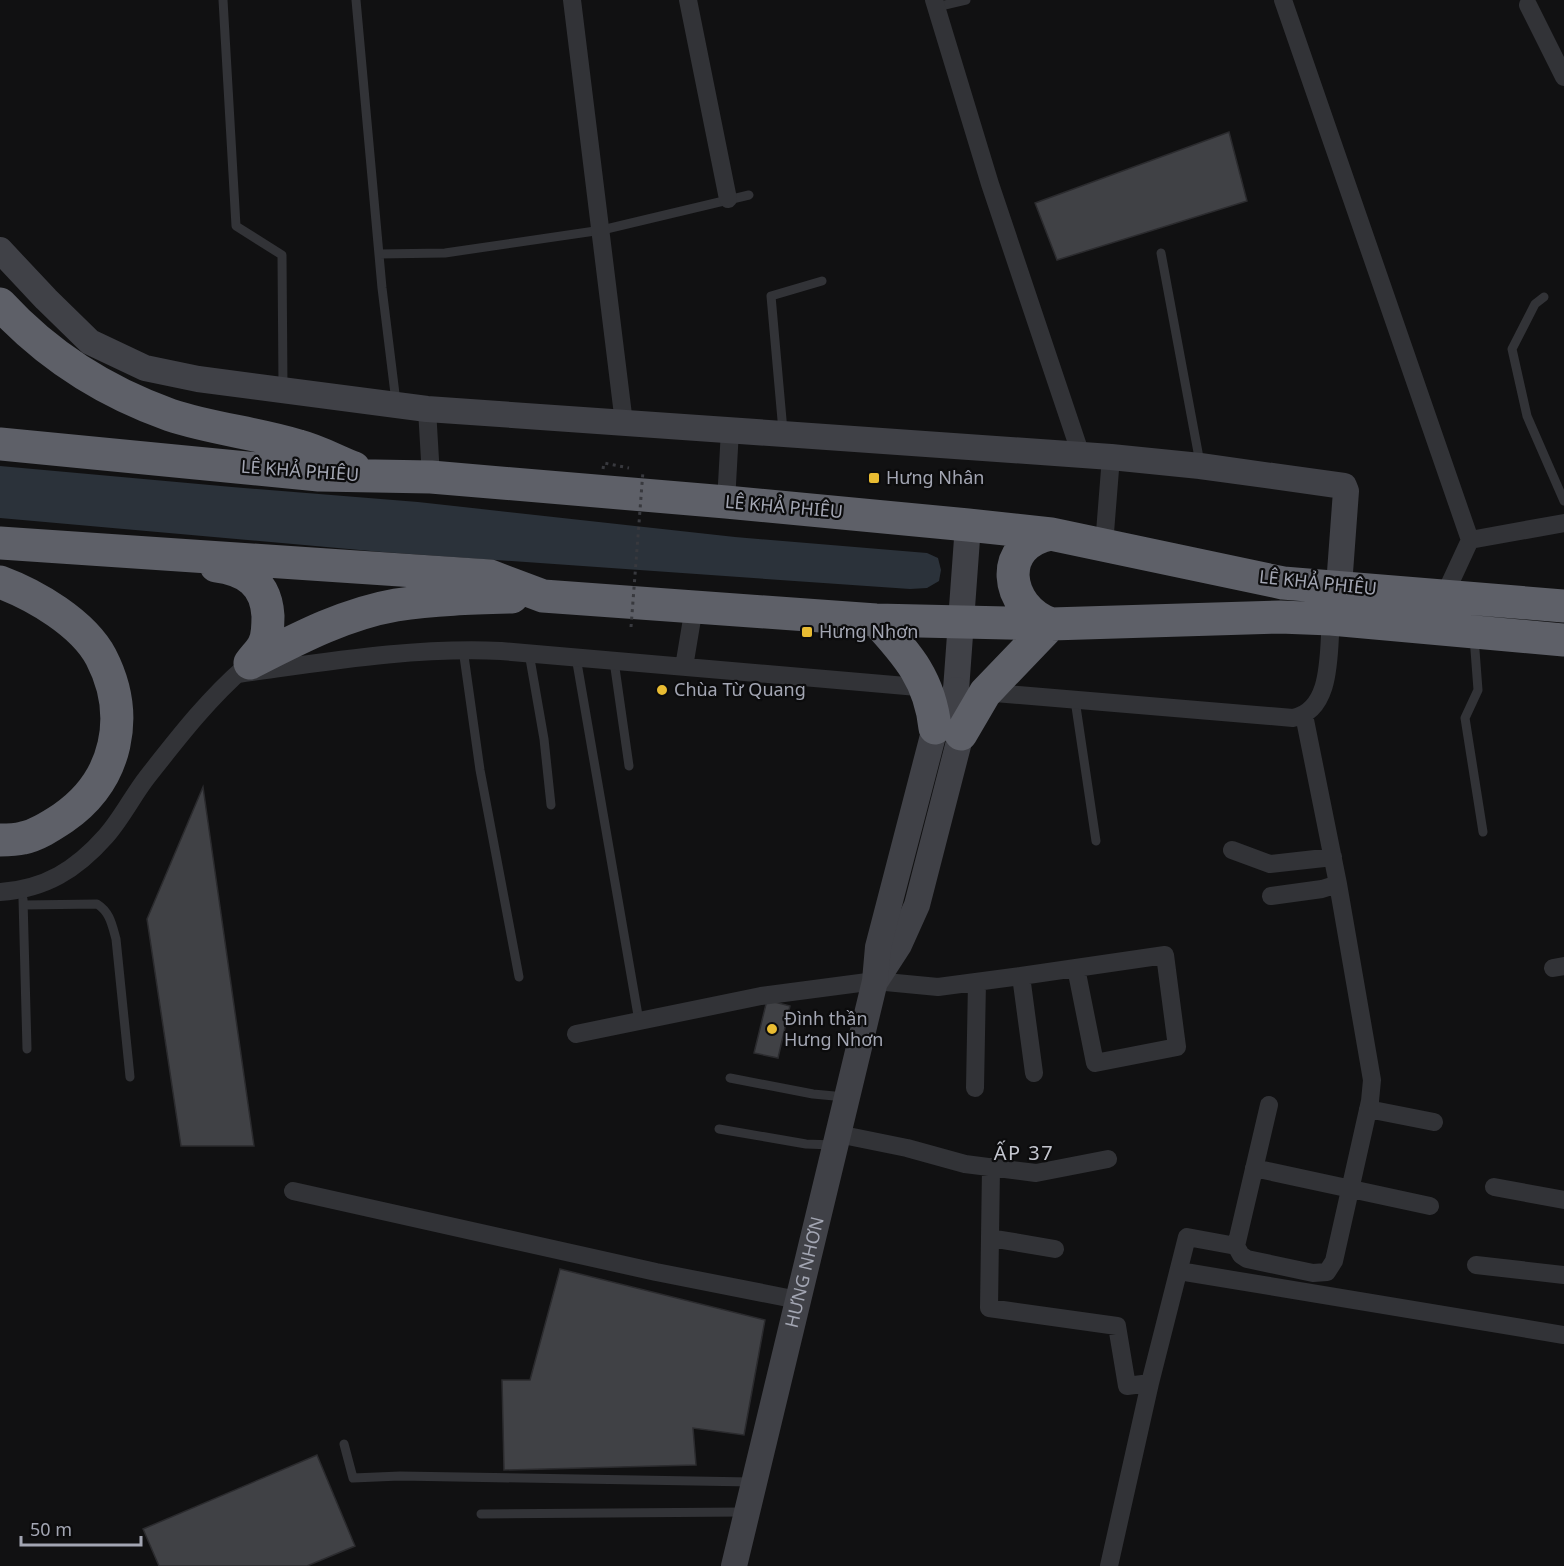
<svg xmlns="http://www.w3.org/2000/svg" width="1564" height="1566" viewBox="0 0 1564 1566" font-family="'Noto Sans',sans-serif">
<rect width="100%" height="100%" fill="#111112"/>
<path fill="#2b323a" d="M0 466 232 487 418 502 735 537 927 553 938 558 941 570 939 581 927 588 910 589 382 552 0 518Z"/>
<path fill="#404145" stroke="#2b2b2e" stroke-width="1.5" d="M1229 132 1247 201 1057 260 1035 203Z
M203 787 254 1146H181L147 919Z
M767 1000 790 1006 778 1058 754 1053Z
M560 1269 765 1320 744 1435 693 1428 696 1465 504 1470 502 1380H530Z
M317 1455 355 1546 307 1566H159L143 1529Z"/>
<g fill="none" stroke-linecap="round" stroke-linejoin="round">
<path stroke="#38393e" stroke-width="3" stroke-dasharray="3 4.5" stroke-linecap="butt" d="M603 469 604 463 629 468"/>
<path stroke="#323337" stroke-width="9" d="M223 0 236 226 282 255 283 387
M356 0 382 288 396 402
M936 7 966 0
M1161 253 1200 463
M379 254 445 253 602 230 749 195
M1544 297 1535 304 1512 349 1527 416 1564 501
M783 431 771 296 822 281
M1474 637 1478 690 1465 718 1483 832
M463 649 480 770 519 977
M529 653 544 739 551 805
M576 657 639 1021
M614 661 629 766
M1075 700 1096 841
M23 899 27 1049
M24 905 97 904C110 912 112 925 116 939L130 1077
M730 1078 813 1094 845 1097
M719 1129 806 1144 833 1145
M344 1444 353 1478 400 1476 752 1482
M481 1514 744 1512"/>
<path stroke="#323337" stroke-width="18" d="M572 0 624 423
M688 0 728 199
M934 0 990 184 1081 455
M1283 0 1470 540
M1528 5 1564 77
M427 409 431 477
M726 502 730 430
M1104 545 1111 457
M1445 594 1470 540 1564 523
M684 667 694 607
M238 674C326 662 412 647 501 651L929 688
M983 692 1293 718C1333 710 1328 652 1331 619
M1232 850 1270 864 1333 857
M0 892C45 889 76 870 106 836 122 818 133 795 148 776 178 738 208 699 245 667
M1271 896 1322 889 1338 884
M1553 968 1564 966
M1021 976 1165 955 1177 1047 1095 1063 1076 968
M576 1034 761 996 875 981 938 987 1021 976 1034 1073
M975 1088 977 982
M1269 1105 1236 1246 1241 1255 1247 1259 1313 1273 1327 1272 1334 1261 1370 1101 1372 1080 1338 884 1304 715
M1368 1109 1434 1122
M838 1134 907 1148 965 1164 1036 1173 1108 1159
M991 1167 989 1308 1117 1326 1127 1386 1150 1383
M1254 1168 1430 1206
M1494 1187 1564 1200
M293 1191 656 1272 798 1300
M990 1238 1055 1249
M1476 1265 1564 1275
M1179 1271 1564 1335
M1109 1566 1150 1383 1187 1237 1236 1246"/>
<g stroke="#404147" stroke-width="26">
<path d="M0 250 46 299 90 342 145 368 198 379 427 409 1111 457 1200 466 1344 486 1346 491 1339 586"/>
<path d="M877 979 899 945 917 905 961 734 956 690 968 525"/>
<path id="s1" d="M734 1566 875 981 878 947 935 728 956 690"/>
</g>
<path stroke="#5e6068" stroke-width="33" d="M0 304C47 355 105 392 170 415 212 429 257 433 299 446 318 451 336 461 354 468
M0 444 319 475 431 477 726 502 968 525 1051 534 1283 583 1564 606
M0 543 490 576 543 596 876 620 1051 624 1280 617 1331 619 1564 640
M216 566C246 570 266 583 268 616 268 624 268 636 264 644 261 651 254 657 250 663
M0 582C35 595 83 623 101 657 131 715 118 780 63 818 51 826 37 835 23 838 15 840 7 840 0 840
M876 620C908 655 930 680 935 728
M1051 624C1004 607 997 544 1051 534
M250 663C297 639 344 614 396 605 434 599 474 598 512 597
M961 734 985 693 1051 624"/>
<path stroke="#38393e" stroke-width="3" stroke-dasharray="3 4.5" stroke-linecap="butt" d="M631 627 643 471"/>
</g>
<g fill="#e9bc32" stroke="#0c0c0d" stroke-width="2">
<rect x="868" y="472" width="12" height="12" rx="3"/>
<rect x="801" y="626" width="12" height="12" rx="3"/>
<circle cx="662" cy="690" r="6"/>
<circle cx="772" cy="1029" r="6"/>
</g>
<g text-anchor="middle" stroke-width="4.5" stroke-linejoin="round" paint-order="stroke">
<g font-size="18" fill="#a3a6b3" stroke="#0c0c0d">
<text transform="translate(300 471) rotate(4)" y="6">LÊ KHẢ PHIÊU</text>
<text transform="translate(784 507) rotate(5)" y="6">LÊ KHẢ PHIÊU</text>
<text transform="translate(1318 583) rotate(6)" y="6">LÊ KHẢ PHIÊU</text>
<text dy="6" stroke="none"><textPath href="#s1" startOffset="302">HƯNG NHƠN</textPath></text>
</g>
<g font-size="18" fill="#a3a6b3" stroke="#0c0c0d" text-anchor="start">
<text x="886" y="484">Hưng Nhân</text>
<text x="819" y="638">Hưng Nhơn</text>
<text x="674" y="696">Chùa Từ Quang</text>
<text x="784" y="1025">Đình thần<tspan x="784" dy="21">Hưng Nhơn</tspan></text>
</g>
<g font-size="20" letter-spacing="1.5" fill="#c4c6cf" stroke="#0c0c0d">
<text x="1024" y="1160">ẤP 37</text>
</g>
</g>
<path d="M21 1536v9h120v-9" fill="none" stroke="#a3a6b3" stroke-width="3"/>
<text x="30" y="1536" font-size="18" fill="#a3a6b3" stroke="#0c0c0d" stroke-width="4.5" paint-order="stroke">50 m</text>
</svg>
